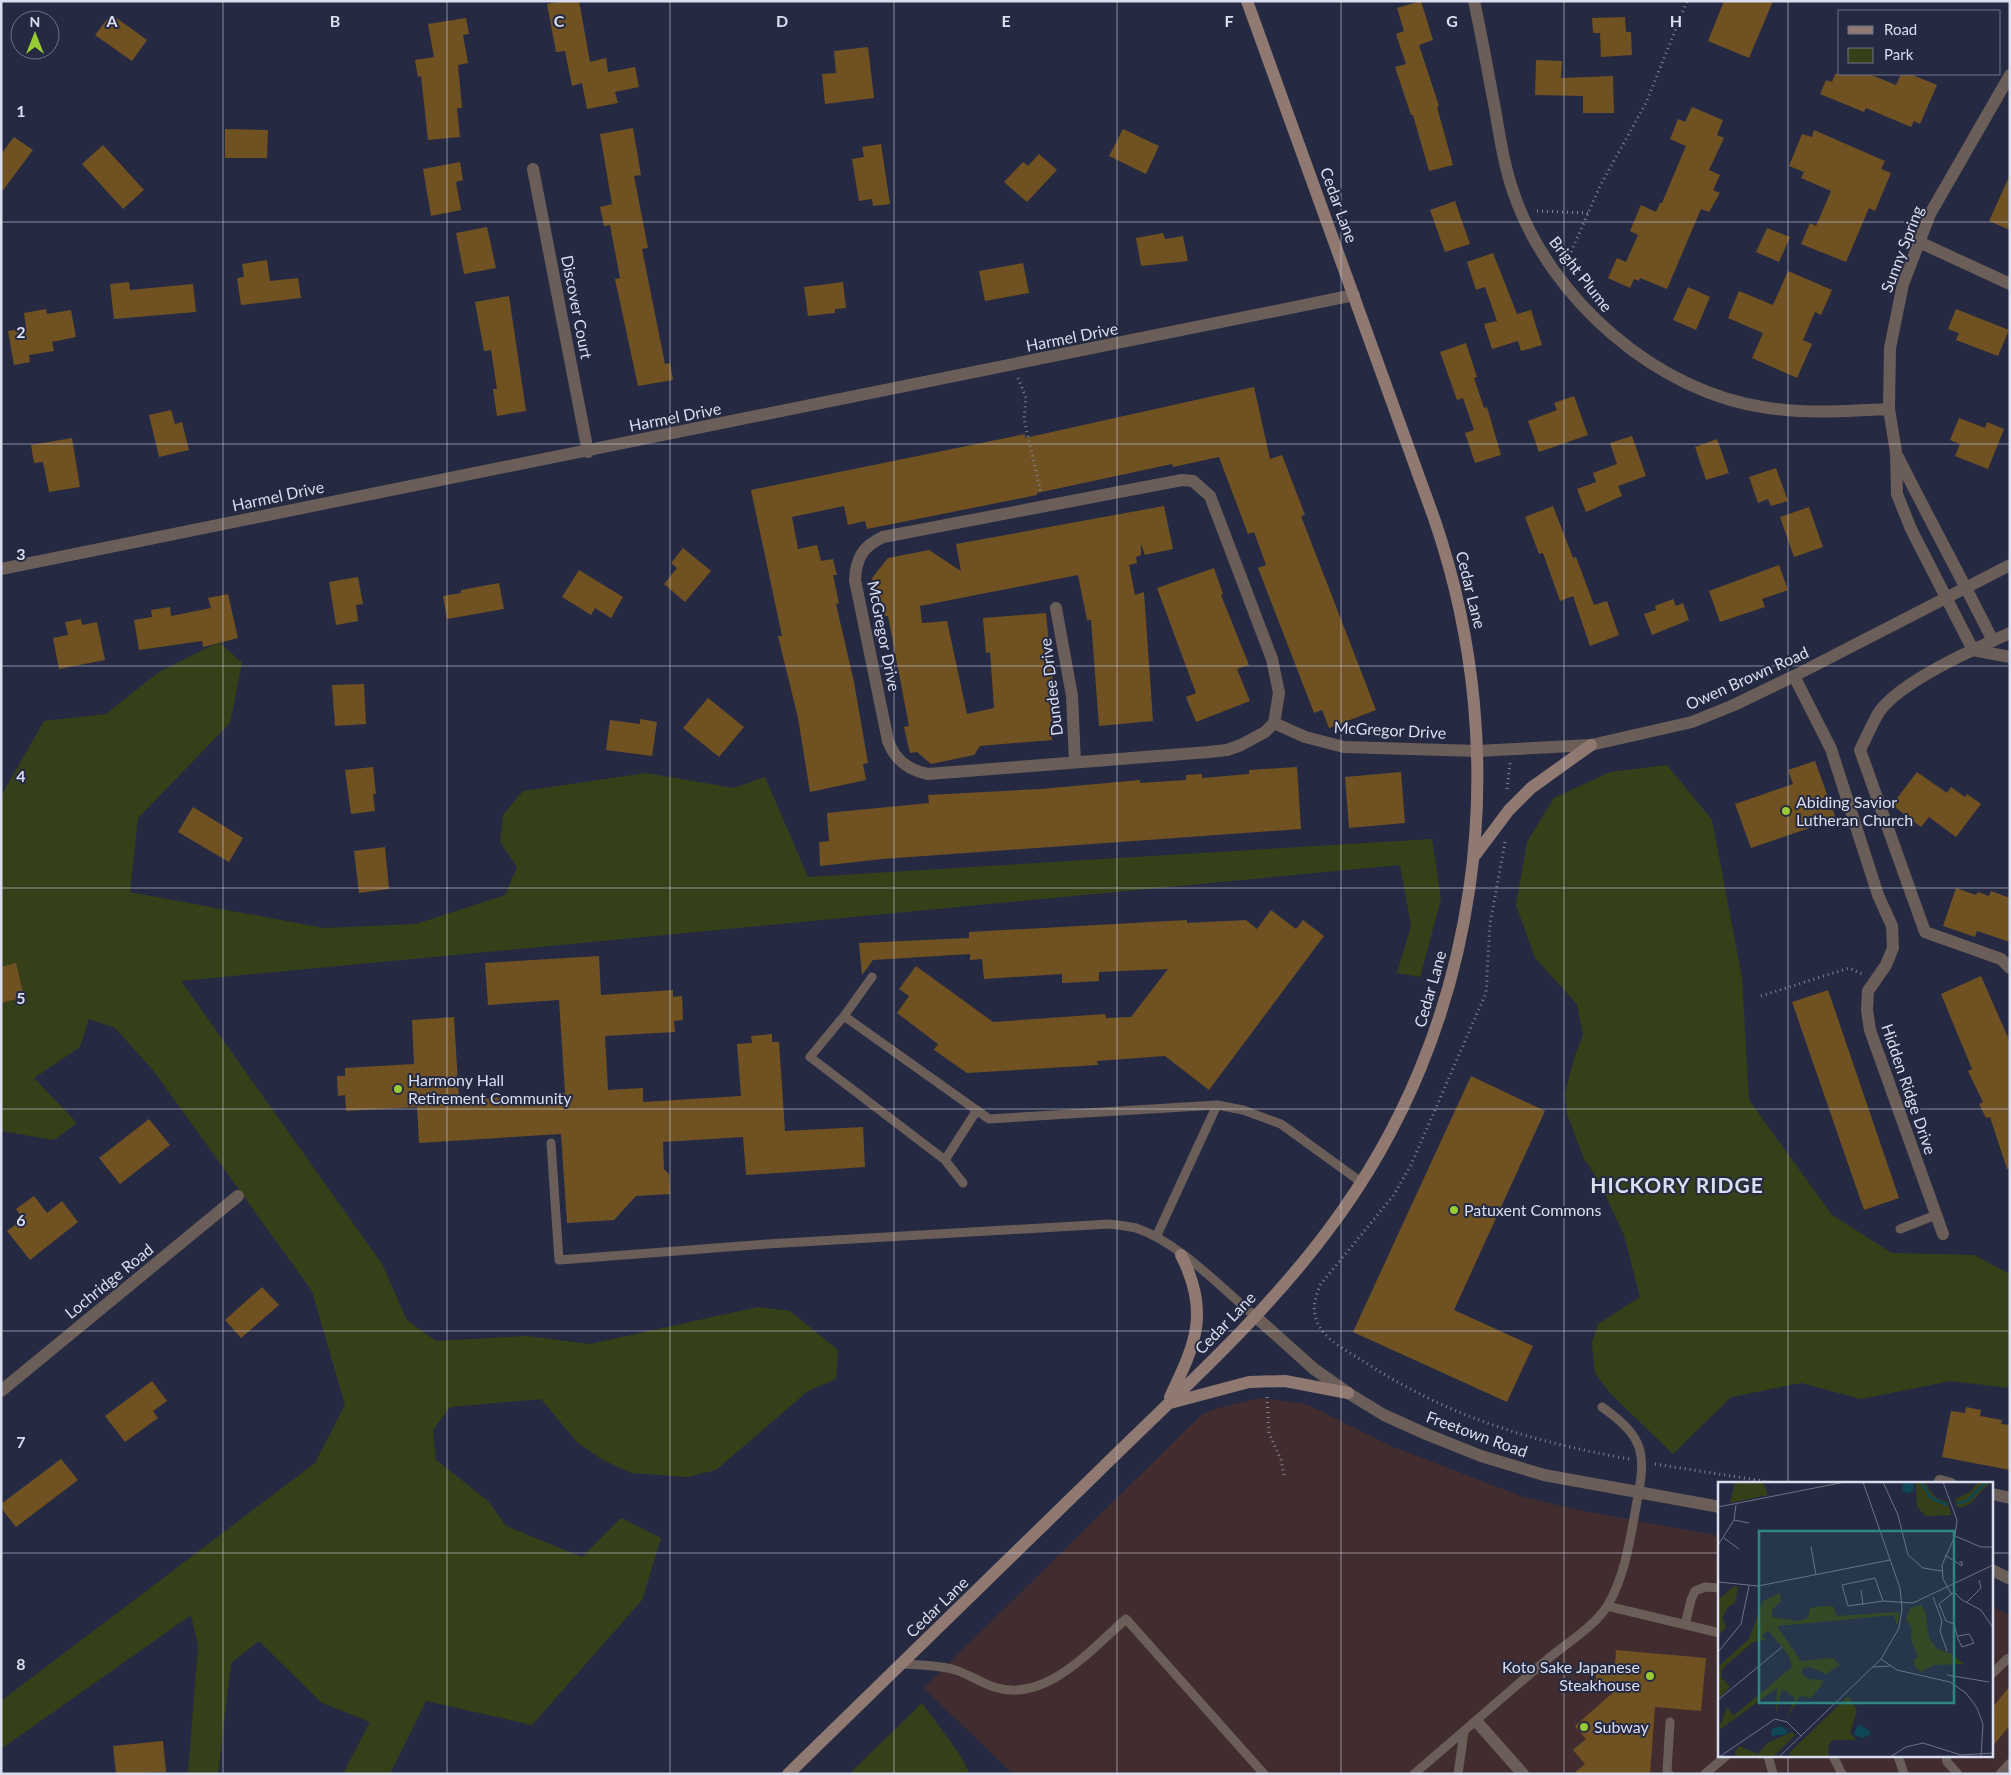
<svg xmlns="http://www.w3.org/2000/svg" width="2011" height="1775" viewBox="0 0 2011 1775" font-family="Lato,sans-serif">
<rect width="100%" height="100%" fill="#252a42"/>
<path fill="#412d2f" d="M1260 1398 1306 1404 1391 1446 1521 1496 1579 1510 1720 1536V1756H1992V1606L2010 1615V1774H1013L924 1688 1201 1415 1218 1408Z"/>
<path fill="#364018" d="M219 642 242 663 230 723 138 818 130 892 324 928 416 924 505 895 517 867 500 842 503 815 523 791 646 773 734 788 765 777 808 877 1432 839 1441 899 1420 977 1397 973 1411 926 1400 865 181 981 382 1264 407 1320 436 1341 527 1336 590 1344 758 1307 790 1311 838 1350 836 1379 808 1391 716 1470 687 1477 631 1473 603 1460 578 1443 541 1399 450 1407 433 1430 436 1460 488 1501 506 1526 582 1557 621 1518 661 1538 642 1600 532 1725 426 1701 390 1774H343L370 1722 322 1703 259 1641 231 1663 218 1774H188L198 1646 191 1615 1 1749V1701L315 1463 345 1405 312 1291 153 1070 115 1028 89 1019 80 1047 34 1078 77 1123 54 1140 1 1131V796L44 721 106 714 159 672Z
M1667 765 1712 820 1742 978 1749 1100 1832 1215 1892 1253 1974 1255 2010 1274V1388L1950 1381 1861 1399 1801 1383 1731 1397 1673 1454 1610 1393 1595 1373 1592 1343 1598 1324 1640 1297 1624 1235 1599 1181 1584 1159 1567 1114 1565 1094 1574 1058 1583 1035 1577 1004 1535 958 1516 905 1527 842 1554 798 1610 772Z
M922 1703 960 1755 970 1774H849Z"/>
<path fill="#705122" d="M562 1H579L590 62 606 58 608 72 635 67 639 87 615 92 618 103 587 109 582 83 572 86 565 51 556 52 547 4Z
M1421 1 1433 40 1419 45 1439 106 1437 107 1453 165 1429 171 1413 115H1411L1395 67 1406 64 1396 34 1404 31 1397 8Z
M1724 1H1773L1749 58 1708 41Z
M111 14 147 40 132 61 95 35Z
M1625 17 1626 32H1631L1632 55 1601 57 1600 33H1593L1592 18Z
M466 18 469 34 463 35 468 63 458 65 462 108H457L460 137 428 140 421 76 418 77 415 60 434 57 428 24Z
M868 47 874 98 825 104 822 74 836 73 834 51Z
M1536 60 1562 61 1561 78 1613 76 1614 113H1583V96L1535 95Z
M1835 74H1869L1896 85 1901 74H1910L1937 85 1920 124 1914 121 1911 127 1866 108 1864 112 1820 94 1826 80 1832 82Z
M1692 107 1723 120 1717 135 1724 138 1709 170 1720 175 1713 190 1720 193 1709 212 1701 209 1667 289 1640 278 1639 281 1634 279 1630 288 1608 278 1617 258 1626 262 1638 235 1630 231 1641 205 1656 212 1660 203H1662L1686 146 1670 139 1678 119 1685 122Z
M633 128 641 175 634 176 648 248 642 249 665 364 670 363 673 380 638 386 615 279 620 278 610 225 604 226 600 207 612 204 600 134Z
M225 129 268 130 267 158H225Z
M1123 129 1159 146 1146 174 1109 156Z
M1814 130 1885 161 1881 169 1891 173 1875 211 1869 208 1846 262 1801 244 1810 223 1816 226 1831 191 1801 178 1804 172 1789 166 1802 134 1812 137Z
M14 137 33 150 1 193V154Z
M881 144 890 204 873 206 872 199 859 201 852 159 864 157 862 147Z
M103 145 144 190 123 209 82 164Z
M1039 154 1057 170 1027 202 1004 182 1023 162 1028 166Z
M460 162 463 180 456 182 461 210 431 216 423 169Z
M2010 175V230L1989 221Z
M1455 201 1470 244 1445 252 1430 210Z
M487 227 496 268 464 274 456 233Z
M1767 228 1790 237 1779 262 1756 252Z
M1163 233 1165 239 1183 236 1188 261 1141 266 1136 238Z
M1493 253 1517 314 1531 310 1542 345 1521 351 1518 341 1492 349 1484 324 1497 321 1485 287 1476 290 1467 262Z
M267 260 270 281 298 278 301 298 241 305 237 278 244 277 242 264Z
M1023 263 1029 293 985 301 979 271Z
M1788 271 1832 290 1821 315 1815 312 1803 340 1812 344 1797 378 1752 358 1763 333 1728 318 1739 291 1773 305Z
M129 282 130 290 193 284 196 312 114 319 110 284Z
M843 282 846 308 835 309V313L808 316 804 287Z
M1688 287 1710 297 1696 330 1673 320Z
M509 296 526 411 497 416 493 389H497L491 350 484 351 475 302Z
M46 309 47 314 71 310 76 337 52 342 54 351 29 355 30 362 14 365 8 331 26 328 24 313Z
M1956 309 2009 330 1998 356 1956 340 1959 333 1948 329Z
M1466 343 1477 377 1474 378 1484 408 1487 407 1501 455 1475 463 1465 433 1474 430 1463 398 1457 400 1440 352Z
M1254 387 1270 459 1282 455 1305 515 1301 516 1376 710 1329 728 1322 710 1314 713 1258 568 1266 565 1254 532 1248 534 1219 457 1173 467 1172 464 1037 493V495L867 529 865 521 848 525 844 506 792 517 798 549 817 545 821 561 833 559 837 575H833L839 603 836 604 854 682 868 763 863 764 866 780 810 792 798 718 778 636H782L751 490 1025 434V438Z
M1574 396 1588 435 1539 452 1528 421 1557 410 1554 403Z
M171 410 175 424 182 422 189 450 159 457 149 415Z
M1959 418 1985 428 1987 422 2004 429 1988 469 1955 456 1960 444 1950 440Z
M1632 436 1646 476 1618 486 1622 496 1586 512 1577 489 1596 482 1593 473 1617 464 1610 443Z
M72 438 80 487 49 492 43 462 34 463 31 445Z
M1717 439 1729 473 1706 480 1695 447Z
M1776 468 1788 501 1771 506 1768 499 1758 503 1749 477Z
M1164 506 1173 549 1145 555 1141 544V555L1136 557 1137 563 1129 565 1135 595 1144 592 1153 721 1099 726 1091 620H1087L1078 575 920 606 922 623 947 621 967 714 994 708 990 652 986 653 983 618 1046 613 1057 721 1050 722 1052 740 980 746 974 755 931 764 917 752 910 753 904 727 909 726 888 616H885L883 604 877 605 872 578 888 558 929 550 961 571 956 544Z
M1553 506 1573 558 1576 557 1594 605 1607 601 1619 635 1590 646 1573 596 1560 601 1543 553 1539 554 1525 517Z
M1809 507 1823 547 1794 557 1780 517Z
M683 548 711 571 685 602 664 584 677 568 671 563Z
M1779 565 1788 590 1762 599 1765 607 1720 622 1709 591Z
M1214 568 1223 594 1221 595 1249 665 1237 669 1250 701 1196 722 1186 697 1196 693 1157 588Z
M579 570 623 597 611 618 595 608 591 615 562 597Z
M358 577 363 604 356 605 358 621 336 625 329 582Z
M499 583 504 609 447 619 443 596 461 593V590Z
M228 594 238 638 203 647 202 641 139 650 134 620 152 617 151 610 170 607 171 616 211 608 208 598Z
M1673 599 1676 606 1683 603 1689 620 1652 635 1644 614 1656 610 1655 606Z
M81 619 82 625 97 622 105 660 59 669 53 638 68 635 65 622Z
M364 684 366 724 335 726 332 685Z
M708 698 744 727 719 757 683 728Z
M640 719 657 722 652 756 606 750 610 720 640 724Z
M1815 761 1836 819 1751 848 1735 804 1793 784 1788 770Z
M373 767 376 794H373L375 811 351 814 345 770Z
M1297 767 1301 829 882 859 820 866 819 842 829 841 827 813 929 803 928 795 1041 789 1140 780V783L1186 780V775L1202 774V778L1249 774V770Z
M1401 772 1405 823 1349 828 1345 777Z
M1917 772 1947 793 1951 787 1965 797 1967 794 1981 804 1956 837 1929 817 1921 827 1892 805Z
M193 807 243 838 229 862 178 832Z
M385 847 389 889 359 893 354 851Z
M1956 888 1976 895 1978 892 1989 896 1991 891 2010 898V942L1977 931 1975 937 1943 926Z
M1271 910 1296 929 1303 920 1324 936 1209 1090 1165 1056 1097 1061 1098 1065 967 1073 934 1050 938 1044 897 1013 909 996 899 989 916 966 993 1022 1105 1014 1106 1018 1131 1017 1168 969 1099 972V981L1062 983V974L984 979 982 959 970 960V954L873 960 862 975 859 943 969 938V932L1187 920V923L1246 920 1257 929Z
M599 956 601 995 673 990V997L682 996 683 1020 674 1021 675 1032 605 1036 608 1090 643 1088V1102L741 1096 737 1044 752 1043 751 1036 772 1034V1042H779L785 1131 863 1127 865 1167 746 1175 743 1137 663 1142 664 1169 669 1174 670 1194 636 1196 614 1220 567 1223 561 1134 419 1143 417 1107 346 1111 345 1095 338 1096 337 1076H345V1068L414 1064 412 1020 454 1017 459 1100 565 1093 559 1000 488 1005 485 963Z
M16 963 24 997 1 1003V967Z
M1981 976 2010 1042V1169H2007L1990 1117 1986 1118 1979 1104 1983 1102 1968 1071 1972 1069 1941 994Z
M1828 990 1899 1198 1864 1210 1792 1002Z
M1471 1076 1545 1111 1454 1310 1533 1346 1507 1402 1353 1332Z
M149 1119 170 1145 120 1184 99 1158Z
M34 1196 47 1213 62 1201 78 1222 30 1260 7 1231 23 1219 16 1209Z
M262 1287 279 1305 241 1338 225 1320Z
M152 1381 167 1401 153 1411 158 1418 125 1442 105 1416Z
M1966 1407 1981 1410 1980 1416 2002 1420 2001 1424 2010 1425V1470L1942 1457 1951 1411 1965 1413Z
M61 1459 78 1480 16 1527 1 1508V1504Z
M1616 1650 1706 1658 1701 1711 1655 1707 1650 1774H1573L1585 1764 1573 1750 1586 1739 1575 1726 1617 1689 1595 1686 1597 1665 1615 1666Z
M2010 1686V1725L1992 1747V1708Z
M163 1741 166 1772 116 1774 113 1746Z"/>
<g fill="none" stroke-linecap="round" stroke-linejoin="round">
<path stroke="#7f8498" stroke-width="3" stroke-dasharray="1 4" stroke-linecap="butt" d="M1537 211 1589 213
M1567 261 1600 186 1646 103 1687 1
M1018 378 1026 398 1024 419 1041 493
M1507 789 1510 763
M1505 842 1490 924 1486 993 1411 1165 1393 1196 1320 1285C1316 1296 1312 1307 1316 1319 1323 1340 1346 1350 1363 1361 1449 1417 1529 1441 1629 1459
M1761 996 1849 968 1862 974
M1267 1397 1269 1433 1281 1460 1284 1476
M1655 1464 1782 1484"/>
<path stroke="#6b5e58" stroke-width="9" d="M872 977 844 1016 989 1119 1217 1105 1243 1110 1281 1124 1361 1182
M844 1016 810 1057 945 1160 963 1183
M551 1143 559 1260 767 1244 1109 1224C1118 1225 1127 1226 1136 1228 1180 1243 1220 1287 1256 1317
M945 1160 977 1110
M1900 1229 1936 1215
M1156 1237 1217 1105
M1607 1606 1720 1633
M1685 1625 1691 1600 1695 1591 1705 1587 1720 1588
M902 1664C919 1665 936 1665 952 1669 967 1673 979 1682 994 1687 1046 1704 1091 1649 1126 1619L1264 1774
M1992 1674 2007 1659 2010 1661
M1768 1756 1773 1774
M1833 1756 1842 1774
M1898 1756 1904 1774
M1946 1756 1947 1762 1958 1774
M1414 1774C1459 1736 1503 1696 1549 1658 1568 1642 1594 1627 1608 1605 1625 1575 1630 1540 1636 1507 1646 1455 1647 1439 1602 1407
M1458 1774 1464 1732
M1669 1774 1667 1771 1670 1722
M1705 1774 1726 1756
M2000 1774 2010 1763"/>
<path stroke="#6b5e58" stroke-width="12" d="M1477 1722 1523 1774"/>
<path stroke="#6b5e58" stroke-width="12" d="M1474 1C1482 37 1488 73 1495 109 1500 138 1504 166 1514 194 1550 299 1657 393 1768 408 1809 414 1849 411 1889 409
M2010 75 1930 214 1903 284 1890 348 1889 409 1896 452 1897 494 1911 529 1973 650 2010 657
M533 169 588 452
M1919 242 2010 284
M1898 457C1929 519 1962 579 1993 641
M1182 480 1193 481 1210 496 1272 659 1279 693 1274 723 1265 732 1241 745 1227 750 1209 752 928 774C908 770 895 760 888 741L855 580C856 558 863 546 883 537Z
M1 569 1354 295
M1056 608 1072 696 1075 762
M2010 633C1974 649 1901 681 1879 712 1872 724 1866 738 1860 750L1925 932 2001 959 2010 968
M1794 676 1831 749 1878 895 1892 926 1893 948 1886 965 1868 991 1867 1010 1870 1030 1943 1234
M1274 723 1305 737 1344 747 1477 751
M1 1391 238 1196
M1940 1481 1951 1484
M1992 1494 2010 1498"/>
<path stroke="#6b5e58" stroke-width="12" d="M1477 751 1591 745 1692 722 1734 705 1794 676 2010 565
M1256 1317 1314 1369 1348 1393 1384 1415 1426 1434 1481 1456 1544 1475 1720 1507
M1992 1570 2010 1579"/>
<path stroke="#8f7971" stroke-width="12" d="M1473 858 1509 810 1531 788 1591 745
M1170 1397C1196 1343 1210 1312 1181 1255
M1170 1403 1249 1382 1285 1381 1348 1393
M788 1774C892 1674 995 1573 1099 1471 1178 1393 1262 1319 1329 1229 1481 1027 1516 759 1435 521L1247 1"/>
</g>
<path fill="none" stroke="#dadeee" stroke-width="1" stroke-opacity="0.55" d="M223 1V1774M447 1V1774M670 1V1774M894 1V1774M1117 1V1774M1341 1V1774M1564 1V1774M1788 1V1484M1 222H2010M1 444H2010M1 666H2010M1 888H2010M1 1109H2010M1 1331H2010M1 1553H1720M1992 1553H2010M1788 1756V1774"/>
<g fill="#99cb35" stroke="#252a42" stroke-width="2">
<circle cx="1786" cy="811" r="5"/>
<circle cx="398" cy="1089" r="5"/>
<circle cx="1454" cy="1210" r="5"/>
<circle cx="1650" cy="1676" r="5"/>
<circle cx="1584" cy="1727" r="5"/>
</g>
<g text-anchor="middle" stroke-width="4" stroke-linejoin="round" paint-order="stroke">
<g font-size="16" fill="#dadeee" stroke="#252a42">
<text transform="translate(1339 205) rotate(70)" y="6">Cedar Lane</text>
<text transform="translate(1902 249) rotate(-69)" y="6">Sunny Spring</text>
<text transform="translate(1581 274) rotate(52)" y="6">Bright Plume</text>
<text transform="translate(577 307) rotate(79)" y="6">Discover Court</text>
<text transform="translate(1072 337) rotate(-11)" y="6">Harmel Drive</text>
<text transform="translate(675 417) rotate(-11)" y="6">Harmel Drive</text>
<text transform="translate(278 496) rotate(-12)" y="6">Harmel Drive</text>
<text transform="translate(1471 590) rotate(76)" y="6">Cedar Lane</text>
<text transform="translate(884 636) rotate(79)" y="6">McGregor Drive</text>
<text transform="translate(1747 678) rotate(-24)" y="6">Owen Brown Road</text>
<text transform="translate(1051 687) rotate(-97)" y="6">Dundee Drive</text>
<text transform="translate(1390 730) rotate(3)" y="6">McGregor Drive</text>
<text transform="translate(1430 989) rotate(-74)" y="6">Cedar Lane</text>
<text transform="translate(1909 1089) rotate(71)" y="6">Hidden Ridge Drive</text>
<text transform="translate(109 1281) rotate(-39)" y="6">Lochridge Road</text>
<text transform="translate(1225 1323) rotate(-46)" y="6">Cedar Lane</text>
<text transform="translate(1477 1434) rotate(20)" y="6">Freetown Road</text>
<text transform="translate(937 1607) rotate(-44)" y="6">Cedar Lane</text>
</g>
<g font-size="16" fill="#dadeee" stroke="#252a42" text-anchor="start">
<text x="1796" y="808">Abiding Savior<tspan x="1796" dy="18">Lutheran Church</tspan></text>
<text x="408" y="1086">Harmony Hall<tspan x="408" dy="18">Retirement Community</tspan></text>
<text x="1464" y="1216">Patuxent Commons</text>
<text x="1640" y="1673" text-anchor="end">Koto Sake Japanese<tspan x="1640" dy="18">Steakhouse</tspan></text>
<text x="1594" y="1733">Subway</text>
</g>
<g font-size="21" font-weight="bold" letter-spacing="1" fill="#dadeee" stroke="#252a42">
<text x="1677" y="1193">HICKORY RIDGE</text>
</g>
</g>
<g transform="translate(1718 1482)">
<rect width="275" height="275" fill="#252a42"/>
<path d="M17 0H45L50 13 12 21ZM198 0H206L217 15 230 21 233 33 207 34 199 24ZM260 0H272L252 22 242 26 238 24 237 17 252 10ZM16 104 20 105 17 121 10 125 4 135 8 145 0 154V118ZM62 111 63 119 54 128V135L81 139 90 136 92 126 104 124H115L119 134 180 130 181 136 179 144 176 133 59 144 83 179 114 176 122 183 108 192 93 185 85 186 83 191 90 197 105 198 103 204 93 216 82 214 68 238 77 216 66 208 63 210 58 233 59 206 0 249 9 225 15 234 74 185 71 174 50 148 44 154 48 158 35 160 4 187 3 195 12 205 0 217V185L31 157 45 119ZM203 123 207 129 211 156 219 167 232 171 246 182 216 183 203 190 197 184 195 179 200 175 193 157 194 147 188 137 192 126ZM130 214 139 228 132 251 138 258H115L111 262 110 275H73L71 271ZM74 250 77 253 55 275H20L17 271 21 264 40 272 49 261Z" fill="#364018"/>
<path d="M184 5a6 6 0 1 1 12 0a6 6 0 1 1-12 0ZM140 242 152 249V253L144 256 136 253ZM62 244 69 248V252L53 254 54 247Z" fill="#0e4755"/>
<path fill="none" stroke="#0e4755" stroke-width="2.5" d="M203 0 213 16 229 23M239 22 249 19 268 0"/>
<path fill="none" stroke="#6d7287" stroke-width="1" d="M165 0 180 33 190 73 205 86 224 89M225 0 239 38 237 54 224 83 225 97 234 113M0 25 127 0M16 38 31 41M237 54 263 65H275M6 56 21 67M0 63 16 38 18 23M93 65 98 93M227 73 244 84V80H241M0 100 40 104 172 78M143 108 145 123M215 115 224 139 222 149 229 169M165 119 157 96 124 103 130 124 165 119 195 121 275 83M249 120 263 106 261 98M240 154 251 152 256 161 244 165 240 157 236 142 228 139 221 122 236 110 244 118 263 128 275 146M0 170 23 142 31 104M163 177 179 188 232 200 248 211 259 226 265 242 263 275M155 185 172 184M229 193 271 200M0 218 64 165M1 275 57 237 69 240 83 254M61 275 163 177 181 146 184 127 182 106 145 0M172 275 188 265 205 261 243 273 275 271"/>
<path fill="#2d8681" fill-opacity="0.15" stroke="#2d8681" stroke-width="2.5" d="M41 49H236V221H41Z"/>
<rect width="275" height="275" fill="none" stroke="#dadeee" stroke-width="2.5"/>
</g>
<g font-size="16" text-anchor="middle" font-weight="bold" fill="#dadeee" stroke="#252a42" stroke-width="4" stroke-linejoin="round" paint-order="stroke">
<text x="112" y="27">A</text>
<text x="335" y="27">B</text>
<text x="559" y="27">C</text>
<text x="782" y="27">D</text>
<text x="1006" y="27">E</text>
<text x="1229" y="27">F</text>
<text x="1452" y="27">G</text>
<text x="1676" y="27">H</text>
<text x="21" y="117">1</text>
<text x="21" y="338">2</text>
<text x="21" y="560">3</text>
<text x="21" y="782">4</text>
<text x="21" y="1004">5</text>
<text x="21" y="1226">6</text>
<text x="21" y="1448">7</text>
<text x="21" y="1670">8</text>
</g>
<rect width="2011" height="1775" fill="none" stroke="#dadeee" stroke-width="5"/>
<rect x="1838" y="10" width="162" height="65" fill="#252a42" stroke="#6d7287"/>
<rect x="1848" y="26" width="25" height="8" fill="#8f7971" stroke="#6d7287"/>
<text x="1884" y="35" font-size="15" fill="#dadeee">Road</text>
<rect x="1848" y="48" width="25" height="15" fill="#364018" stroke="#6d7287"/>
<text x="1884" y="60" font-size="15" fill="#dadeee">Park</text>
<g transform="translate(35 35)"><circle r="24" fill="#252a42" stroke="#6d7287"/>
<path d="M0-4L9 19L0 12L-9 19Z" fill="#99cb35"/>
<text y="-8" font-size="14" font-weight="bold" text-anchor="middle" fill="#dadeee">N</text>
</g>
</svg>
